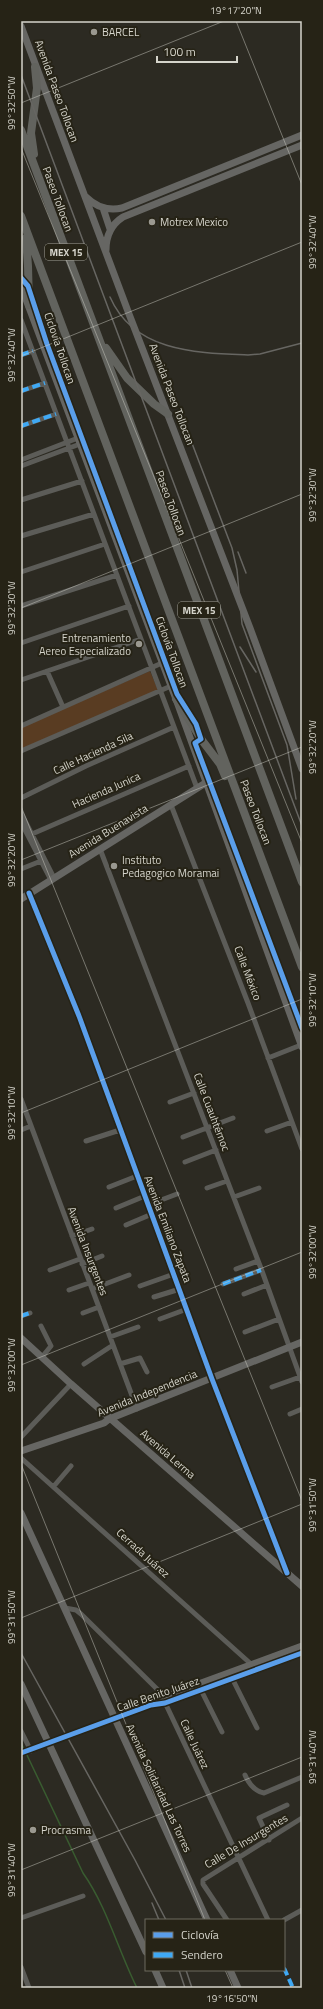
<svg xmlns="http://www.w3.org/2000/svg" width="323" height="2009" viewBox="0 0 323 2009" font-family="'Titillium Web',sans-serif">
<rect width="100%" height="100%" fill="#2c2a22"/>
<path fill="#593c22" d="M150 671 158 690 21 749V727Z"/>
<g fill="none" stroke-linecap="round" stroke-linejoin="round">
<path stroke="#395c30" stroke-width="1.5" d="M21 1742 24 1750
M26 1753 83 1873C107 1907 118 1950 137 1988"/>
<path stroke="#5c5c58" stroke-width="5" d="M21 320 197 788
M21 355 33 351
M21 391 45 383
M21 426 56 414
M21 460 78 438
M21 466 80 444
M21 500 82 481
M21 536 94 514
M21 572 105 544
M21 606 117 575
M21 643 129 606
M47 671 63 707
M21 680 141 639
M21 726 162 663
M21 751 171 686
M21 798 86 766 174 727
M171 805 248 1003 302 1149
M21 813 54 878
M21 822 51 880
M32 834 189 766
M100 849 262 1271 302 1382
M21 869 41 861
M29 893 79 1016 212 1379 286 1571
M268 1058 301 1045
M21 1099 137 1409
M170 1102 194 1093
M21 1130 31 1126
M267 1131 292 1122
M183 1137 233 1118
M86 1141 120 1130
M185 1162 216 1150
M109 1187 137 1176
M207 1188 227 1181
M234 1197 259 1188
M148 1205 177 1194
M116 1208 145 1196
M126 1225 152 1214
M72 1236 92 1229
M82 1264 102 1256
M236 1269 258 1261
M50 1270 80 1259
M223 1284 261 1270
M140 1286 174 1274
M92 1289 129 1275
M69 1290 89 1283
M244 1294 267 1285
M154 1297 180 1289
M83 1313 99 1307
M21 1316 30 1313
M160 1319 187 1309
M41 1326 51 1346 42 1357
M245 1332 279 1319
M110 1337 138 1327
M84 1364 113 1345
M120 1364 140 1358 147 1372
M272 1387 300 1377
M290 1414 302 1409
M21 1437 71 1384
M21 1458 251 1664
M54 1486 71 1466
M65 1608 76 1610 81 1614 160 1692 268 1920
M232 1678 257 1728
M201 1690 222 1732
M21 1731 31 1751
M245 1775C249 1784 254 1791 264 1793L302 1777
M269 1840 259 1818 287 1805
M21 1918 83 1896
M227 1920 203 1884V1880L302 1818
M284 1920 302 1910
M21 1967 29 1988"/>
<path stroke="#666663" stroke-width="7" d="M21 26 129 314 250 628 302 769
M86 197C96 207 108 211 122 208L302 135
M103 208 110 229
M106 250C106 236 112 224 123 217L302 145
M21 286 176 699 302 1047
M21 899 207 782
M21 1338 71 1384 302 1586
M21 1451 104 1423 109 1419 302 1342
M21 1513 207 1920
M21 1684 146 1952
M153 1704 165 1703 302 1653
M21 1753 151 1705 163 1697 302 1646
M155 1970 163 1988
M230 1970 238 1988"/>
<path stroke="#62635e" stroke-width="8" d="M21 130 302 882
M34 154 31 133 37 88 35 67
M21 216 302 967
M26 238 28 266 29 305
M106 348 127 378 154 404 168 414
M176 699 201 739 220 764 225 776"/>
<path stroke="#676662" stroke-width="1.5" d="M21 75 302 826
M110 297C134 352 196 353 248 355L260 354 302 343
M185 425 232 548 237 570 242 624 287 745 296 799
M238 552 246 573
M240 647 256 672
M21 1653 135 1860 166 1920
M152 1903 159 1920
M179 1970 185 1988
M186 1970 192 1988"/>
<path stroke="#3fa9f5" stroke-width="4" stroke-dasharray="8 4" stroke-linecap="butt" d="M21 355 33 351
M21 391 45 383
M21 426 56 414
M223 1284 261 1270
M21 1316 30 1313
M284 1968 293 1988"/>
<defs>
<path id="cycleway" d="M21 278 28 286 47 344 177 694 196 724 201 739 195 743 302 1028
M29 893 79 1016 212 1379 287 1573
M21 1753 151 1705 165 1703 302 1653"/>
</defs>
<use href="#cycleway" stroke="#262316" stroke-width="8"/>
<use href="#cycleway" stroke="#5a9eea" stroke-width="5"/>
</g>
<path fill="none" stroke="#d5d4cb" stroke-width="1" stroke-opacity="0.45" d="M236 21 302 185M21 103 224 21M21 148 302 843M21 356 302 242M21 608 302 494M21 806 302 1501M21 860 302 747M21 1113 302 999M21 1365 302 1252M21 1464 205 1920M21 1618 302 1504M21 1870 302 1757M225 1970 233 1988"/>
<g fill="#9a9890" stroke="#262316" stroke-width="1.5">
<circle cx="94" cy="32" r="4"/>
<circle cx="152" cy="222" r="4"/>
<circle cx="139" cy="644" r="4"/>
<circle cx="114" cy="866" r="4"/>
<circle cx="33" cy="1830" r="4"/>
</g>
<g text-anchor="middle" stroke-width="4" stroke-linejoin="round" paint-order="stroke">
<g fill="#262316" stroke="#a09f95" stroke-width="1">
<rect x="45" y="244" width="42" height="16" rx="3"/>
<rect x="178" y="602" width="42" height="16" rx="3"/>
</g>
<g font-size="10" font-weight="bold" fill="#d5d4cb">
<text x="66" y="256">MEX 15</text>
<text x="199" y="614">MEX 15</text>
</g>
<g font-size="11" fill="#d5d4cb" stroke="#262316" text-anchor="start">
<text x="102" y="36">BARCEL</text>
<text x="160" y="226">Motrex Mexico</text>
<text x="131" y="642" text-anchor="end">Entrenamiento<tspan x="131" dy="13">Aereo Especializado</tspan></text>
<text x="122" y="864">Instituto<tspan x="122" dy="13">Pedagogico Moramai</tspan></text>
<text x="41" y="1834">Procrasma</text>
</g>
<g font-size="11" fill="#d5d4cb" stroke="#262316">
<text transform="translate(57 91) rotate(70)" y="4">Avenida Paseo Tollocan</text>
<text transform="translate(58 199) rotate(70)" y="4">Paseo Tollocan</text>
<text transform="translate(60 348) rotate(71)" y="4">Ciclovía Tollocan</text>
<text transform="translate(172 394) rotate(69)" y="4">Avenida Paseo Tollocan</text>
<text transform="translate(171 503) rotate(70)" y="4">Paseo Tollocan</text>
<text transform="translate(172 652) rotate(70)" y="4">Ciclovía Tollocan</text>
<text transform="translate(93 753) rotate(-25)" y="4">Calle Hacienda Sila</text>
<text transform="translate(106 790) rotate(-24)" y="4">Hacienda Junica</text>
<text transform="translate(256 812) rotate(69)" y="4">Paseo Tollocan</text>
<text transform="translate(108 831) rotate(-32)" y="4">Avenida Buenavista</text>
<text transform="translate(248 973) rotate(69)" y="4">Calle México</text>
<text transform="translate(212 1112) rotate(69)" y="4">Calle Cuauhtémoc</text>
<text transform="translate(168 1229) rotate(69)" y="4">Avenida Emiliano Zapata</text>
<text transform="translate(88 1251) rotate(69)" y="4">Avenida Insurgentes</text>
<text transform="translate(147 1393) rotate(-22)" y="4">Avenida Independencia</text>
<text transform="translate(168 1454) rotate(41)" y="4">Avenida Lerma</text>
<text transform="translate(143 1553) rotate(42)" y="4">Cerrada Juárez</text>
<text transform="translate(158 1694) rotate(-19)" y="4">Calle Benito Juárez</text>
<text transform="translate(195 1744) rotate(65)" y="4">Calle Juárez</text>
<text transform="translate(159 1788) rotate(65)" y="4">Avenida Solidaridad Las Torres</text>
<text transform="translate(246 1841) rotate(-31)" y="4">Calle De Insurgentes</text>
</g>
</g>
<rect width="323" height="2009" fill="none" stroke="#262316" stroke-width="44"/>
<rect x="145" y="1919" width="140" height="52" fill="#262316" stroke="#6c6a5e"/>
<rect x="153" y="1932" width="20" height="6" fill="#5a9eea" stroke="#6c6a5e"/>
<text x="181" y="1939" font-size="12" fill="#d5d4cb">Ciclovía</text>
<rect x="153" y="1952" width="20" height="6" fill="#3fa9f5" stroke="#6c6a5e"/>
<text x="181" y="1959" font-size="12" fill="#d5d4cb">Sendero</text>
<path d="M157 56v6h80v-6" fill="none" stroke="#d5d4cb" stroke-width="2"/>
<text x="163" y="56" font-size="12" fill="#d5d4cb" stroke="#262316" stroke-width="3" paint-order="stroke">100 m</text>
<rect x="22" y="22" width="279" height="1965" fill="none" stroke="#d5d4cb" stroke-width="1.5"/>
<g font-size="10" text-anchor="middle" fill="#d5d4cb">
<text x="236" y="14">19°17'20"N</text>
<text transform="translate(11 103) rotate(-90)" y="4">99°32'50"W</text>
<text transform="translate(312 242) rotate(-90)" y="4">99°32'40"W</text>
<text transform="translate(11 355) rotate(-90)" y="4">99°32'40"W</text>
<text transform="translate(312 495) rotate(-90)" y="4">99°32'30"W</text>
<text transform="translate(11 608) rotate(-90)" y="4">99°32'30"W</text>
<text transform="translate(312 747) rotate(-90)" y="4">99°32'20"W</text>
<text transform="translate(11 860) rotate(-90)" y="4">99°32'20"W</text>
<text transform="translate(312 1000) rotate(-90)" y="4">99°32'10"W</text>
<text transform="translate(11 1113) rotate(-90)" y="4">99°32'10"W</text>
<text transform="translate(312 1252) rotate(-90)" y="4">99°32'00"W</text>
<text transform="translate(11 1365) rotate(-90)" y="4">99°32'00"W</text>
<text transform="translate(312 1505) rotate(-90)" y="4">99°31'50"W</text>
<text transform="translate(11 1617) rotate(-90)" y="4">99°31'50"W</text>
<text transform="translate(312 1757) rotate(-90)" y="4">99°31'40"W</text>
<text transform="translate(11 1870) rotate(-90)" y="4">99°31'40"W</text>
<text x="232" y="2002">19°16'50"N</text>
</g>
</svg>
